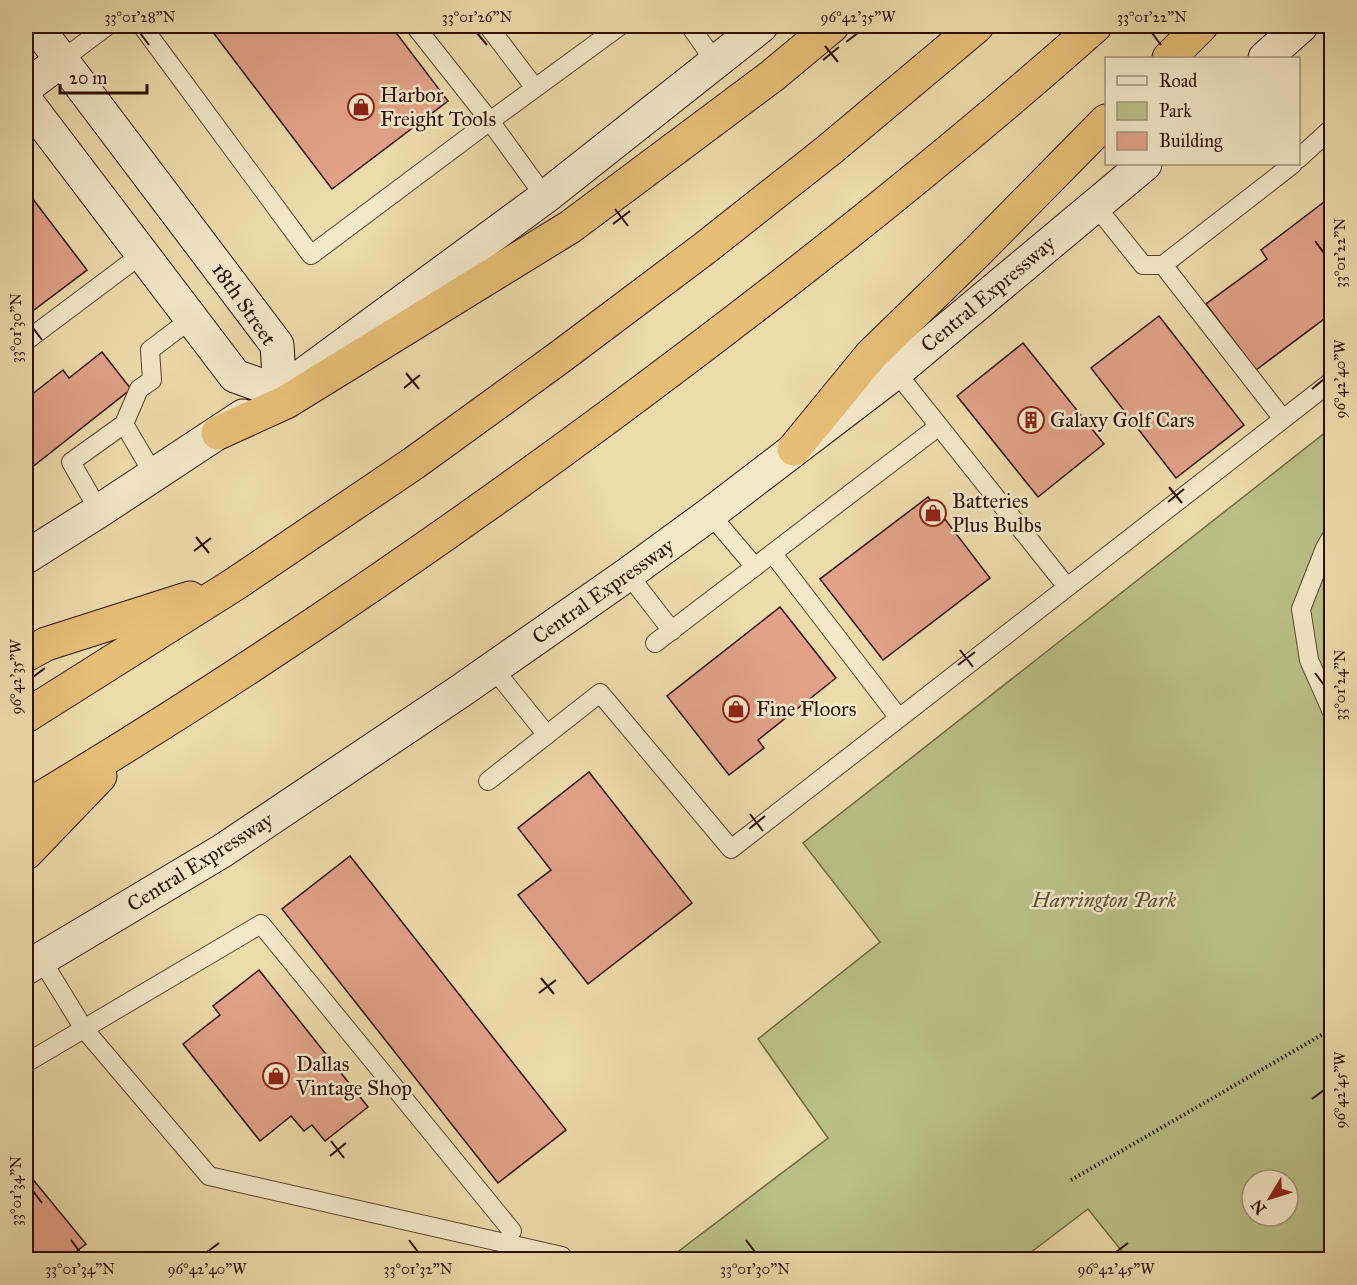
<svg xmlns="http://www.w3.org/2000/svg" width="1357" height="1285" viewBox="0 0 1357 1285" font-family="'IM FELL Great Primer',serif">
<rect width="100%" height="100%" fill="#ecdbab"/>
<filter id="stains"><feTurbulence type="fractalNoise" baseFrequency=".00333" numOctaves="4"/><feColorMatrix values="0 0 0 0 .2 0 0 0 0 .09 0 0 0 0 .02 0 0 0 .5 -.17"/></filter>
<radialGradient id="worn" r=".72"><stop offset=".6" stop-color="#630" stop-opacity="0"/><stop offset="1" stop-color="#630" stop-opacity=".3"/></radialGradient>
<path fill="#bac087" stroke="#746846" stroke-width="1.5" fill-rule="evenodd" d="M1331 428V1259H1128L1088 1209 1022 1259 667 1260 828 1138 758 1039 880 942 803 843ZM1252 1180H1288V1216H1252Z"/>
<path fill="#e1a288" stroke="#2e1005" stroke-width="1.5" d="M211 26H391L448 101 332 189 209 27Z
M26 190 87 270 26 316Z
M1332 196V212L1324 202Z
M1324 202 1332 212V313L1256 370 1206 304 1267 259 1261 250Z
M1159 316 1244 425 1176 478 1091 368Z
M1023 343 1104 444 1038 497 957 396Z
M102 352 131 389 26 472V399L63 370 69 378Z
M928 497 990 578 883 660 820 579Z
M780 607 836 678 758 740 764 748 729 775 667 696Z
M589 772 692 903 588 984 518 895 551 870 518 828Z
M350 856 566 1130 498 1183 282 909Z
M259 970 368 1107 325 1141 312 1125 304 1131 291 1116 260 1141 183 1044 220 1015 213 1006Z
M26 1171 86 1244 65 1260H26Z"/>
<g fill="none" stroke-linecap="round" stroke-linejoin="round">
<defs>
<path id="lane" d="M142 26 311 255 490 121 545 197
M415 26 490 121 620 26
M488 26 535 88
M690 26 716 63
M62 60 107 26
M1298 159 1332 128
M1095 205 1143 265H1163L1283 419
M1163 265 1293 164
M26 341 142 254
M896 372 1067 587
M124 424 139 389 152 380 150 350 191 319
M99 511 71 462 124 424 154 475
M710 514 755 567
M1332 536 1325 548 1301 609 1309 660 1332 712
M773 554 899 718
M628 574 672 631
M655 643 939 426
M493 668 547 735
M488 781 600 693 731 849 1332 381
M41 959 84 1029 209 1176 562 1256
M26 1063 261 924 512 1231"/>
<path id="secondary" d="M1265 58 1301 26
M26 87 62 60
M26 101 235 376 280 392 277 345 36 26
M288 386 545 197 761 26
M26 557 99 511 243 416
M26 968 222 851 462 690 628 574 710 514 896 372 1145 164"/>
<path id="highway" d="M1169 58 1201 26
M218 433 286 402 570 227 772 76 832 26
M794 449 871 355 977 252 1106 121
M26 655 46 644 190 598
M26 716 235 584 414 463 560 357 705 248 829 150 977 26
M26 807C228 686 423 554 612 414 778 291 941 163 1095 26
M26 853 100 776"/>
</defs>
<use href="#lane" stroke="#5e432e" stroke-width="20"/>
<use href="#secondary" stroke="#2e1005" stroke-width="35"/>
<use href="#highway" stroke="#2e1005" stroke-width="35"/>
<path stroke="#2e1005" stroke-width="4" stroke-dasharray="1.5 3" stroke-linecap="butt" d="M1071 1180 1332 1029
M1318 1260 1332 1249"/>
<use href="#lane" stroke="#f3e8c8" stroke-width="18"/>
<use href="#secondary" stroke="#f3e8c8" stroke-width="33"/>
<use href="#highway" stroke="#e6be76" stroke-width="33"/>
</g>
<path fill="none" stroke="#2e1005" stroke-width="2" d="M140 33 149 45M477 33 487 45M1152 33 1161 45M846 42 858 33M825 46 838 62M823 60 839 47M615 209 628 226M613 224 630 211M1315 241 1324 253M33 328 42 340M406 373 419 389M404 388 420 375M1312 389 1324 379M1169 487 1182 503M1168 502 1184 489M196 537 209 553M194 551 211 538M960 650 973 667M958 665 975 652M1315 673 1324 685M33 677 45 668M750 814 763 831M749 829 765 816M541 978 554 994M539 993 556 980M1312 1099 1324 1090M331 1141 344 1158M330 1156 346 1143M33 1191 42 1203M71 1240 80 1252M409 1240 418 1252M746 1240 755 1252M207 1252 219 1243M1116 1252 1128 1243"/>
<defs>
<symbol id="shop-ring" viewBox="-11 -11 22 22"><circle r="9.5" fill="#f3e8c8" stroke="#8f2418" stroke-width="1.5"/><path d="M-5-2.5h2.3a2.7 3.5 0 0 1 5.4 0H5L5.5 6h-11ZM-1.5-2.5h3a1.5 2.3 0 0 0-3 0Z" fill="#8f2418"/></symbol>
<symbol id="building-ring" viewBox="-11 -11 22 22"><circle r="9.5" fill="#f3e8c8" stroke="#8f2418" stroke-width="1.5"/><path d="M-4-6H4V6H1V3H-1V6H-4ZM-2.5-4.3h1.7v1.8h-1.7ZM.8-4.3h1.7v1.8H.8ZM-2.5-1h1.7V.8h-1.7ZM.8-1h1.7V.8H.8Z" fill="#8f2418"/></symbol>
</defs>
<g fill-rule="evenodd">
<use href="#shop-ring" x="346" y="92" width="30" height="30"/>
<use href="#building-ring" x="1016" y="405" width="30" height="30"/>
<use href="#shop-ring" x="918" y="498" width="30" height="30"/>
<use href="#shop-ring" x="721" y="694" width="30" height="30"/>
<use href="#shop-ring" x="261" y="1061" width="30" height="30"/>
</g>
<g text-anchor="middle" stroke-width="5" stroke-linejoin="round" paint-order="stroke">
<g font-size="21" fill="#2e1005" stroke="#f3e8c8" text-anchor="start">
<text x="380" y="102">Harbor<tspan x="380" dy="24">Freight Tools</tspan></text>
<text x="1050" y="427">Galaxy Golf Cars</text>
<text x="952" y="508">Batteries<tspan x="952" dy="24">Plus Bulbs</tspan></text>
<text x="756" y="716">Fine Floors</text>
<text x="296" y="1071">Dallas<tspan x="296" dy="24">Vintage Shop</tspan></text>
</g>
<g font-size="21" fill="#2e1005" stroke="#f3e8c8">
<text transform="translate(988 294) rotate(-40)" y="7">Central Expressway</text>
<text transform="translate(244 304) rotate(55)" y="7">18th Street</text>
<text transform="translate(603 591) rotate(-35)" y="7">Central Expressway</text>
<text transform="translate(200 862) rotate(-32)" y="7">Central Expressway</text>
</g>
<g font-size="21" font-style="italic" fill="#5f4e32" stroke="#f3e8c8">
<text x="1104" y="907">Harrington Park</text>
</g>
</g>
<rect width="1357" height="1285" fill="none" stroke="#ecdbab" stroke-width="66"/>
<rect x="1105" y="57" width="195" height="108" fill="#f3e8c8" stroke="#a4927a" stroke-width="1.5"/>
<rect x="1117" y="76" width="30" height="9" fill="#f3e8c8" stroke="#a4927a" stroke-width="1.5"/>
<text x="1159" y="87" font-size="18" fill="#2e1005">Road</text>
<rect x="1117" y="102" width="30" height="18" fill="#bac087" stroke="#a4927a" stroke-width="1.5"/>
<text x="1159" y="117" font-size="18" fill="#2e1005">Park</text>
<rect x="1117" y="132" width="30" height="18" fill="#e1a288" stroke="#a4927a" stroke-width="1.5"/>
<text x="1159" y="147" font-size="18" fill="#2e1005">Building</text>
<g transform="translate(1270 1198) rotate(232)"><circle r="28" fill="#f3e8c8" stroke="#a4927a" stroke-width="1.5"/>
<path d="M0-4.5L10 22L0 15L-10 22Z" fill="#8f2418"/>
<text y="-9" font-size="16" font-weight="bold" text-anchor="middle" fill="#2e1005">N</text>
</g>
<path d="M60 84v9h87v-9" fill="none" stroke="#2e1005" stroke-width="3"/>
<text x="69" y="84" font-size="18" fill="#2e1005" stroke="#f3e8c8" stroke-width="4.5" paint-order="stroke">20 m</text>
<rect x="33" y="33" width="1291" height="1219" fill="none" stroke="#2e1005" stroke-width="2"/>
<g font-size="15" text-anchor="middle" fill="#2e1005">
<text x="140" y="22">33°01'28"N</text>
<text x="477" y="22">33°01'26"N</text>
<text x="858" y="22">96°42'35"W</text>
<text x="1152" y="22">33°01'22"N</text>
<text transform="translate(1340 253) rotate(-90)" y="5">33°01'22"N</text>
<text transform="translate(16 328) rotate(-90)" y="5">33°01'30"N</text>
<text transform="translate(1340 379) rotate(-90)" y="5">96°42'40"W</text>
<text transform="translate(16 677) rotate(-90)" y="5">96°42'35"W</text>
<text transform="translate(1340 685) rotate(-90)" y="5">33°01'24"N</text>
<text transform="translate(1340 1090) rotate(-90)" y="5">96°42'45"W</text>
<text transform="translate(16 1191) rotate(-90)" y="5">33°01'34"N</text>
<text x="80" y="1274">33°01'34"N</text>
<text x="207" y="1274">96°42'40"W</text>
<text x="418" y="1274">33°01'32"N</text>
<text x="755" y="1274">33°01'30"N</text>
<text x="1116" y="1274">96°42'45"W</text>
</g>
<rect width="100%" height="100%" filter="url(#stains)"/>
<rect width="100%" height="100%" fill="url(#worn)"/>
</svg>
